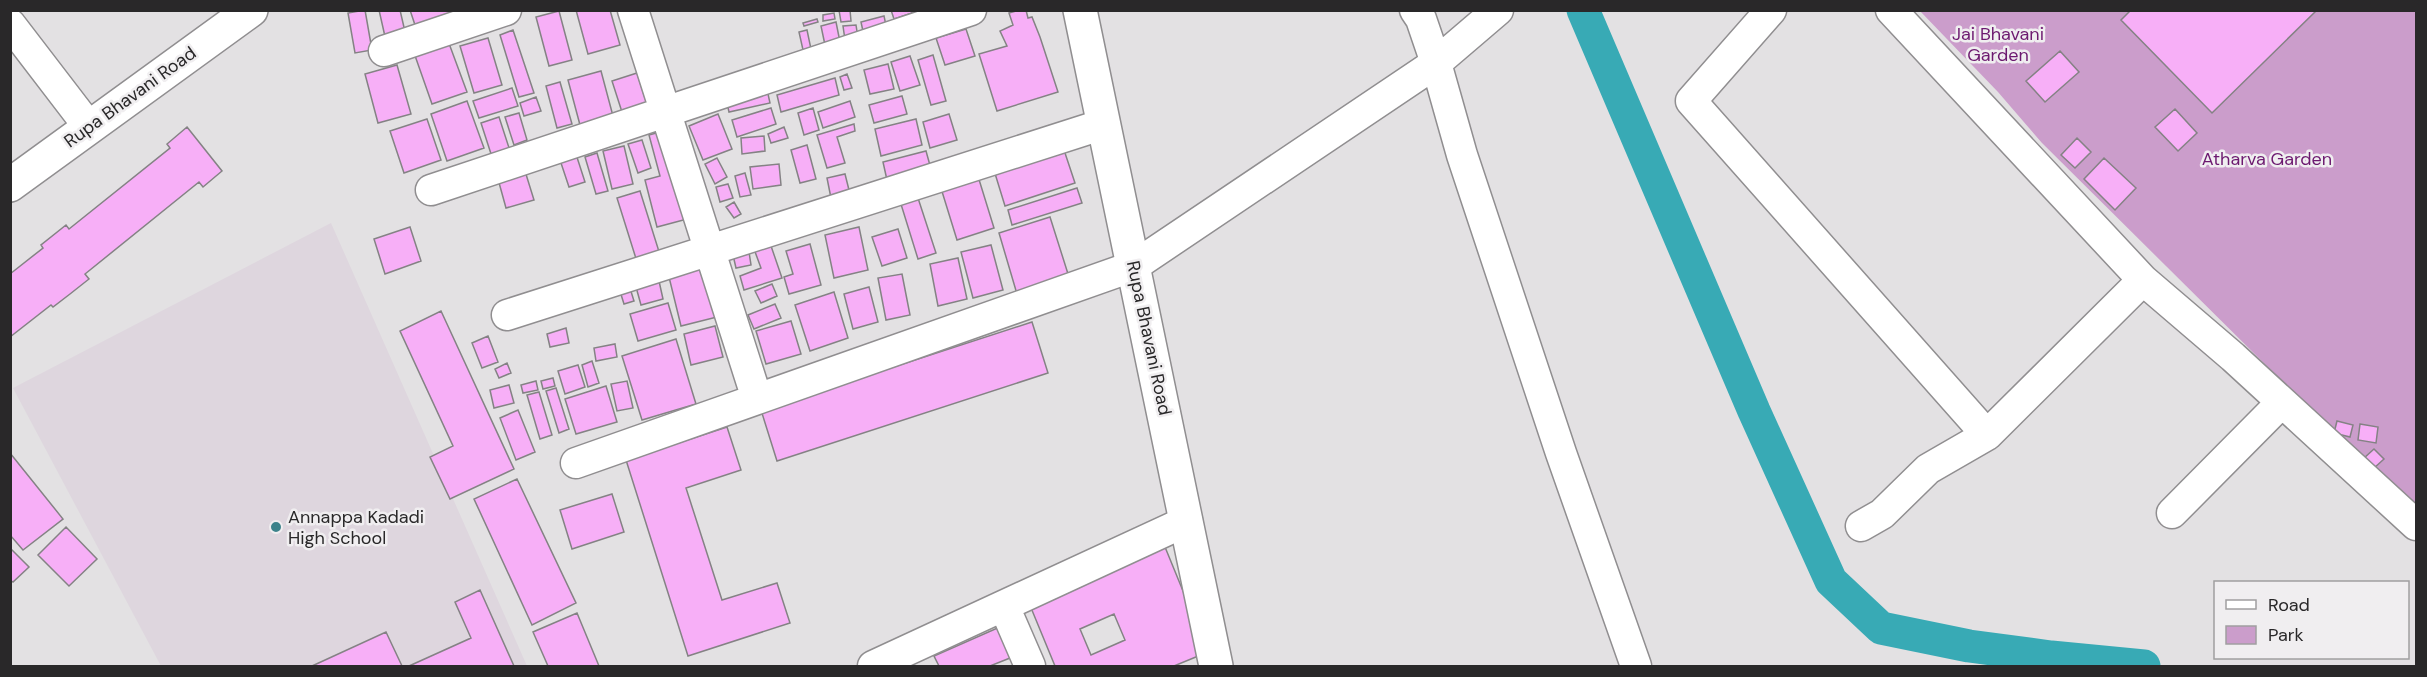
<svg xmlns="http://www.w3.org/2000/svg" width="2427" height="677" viewBox="0 0 2427 677" font-family="'DM Sans',sans-serif">
<rect width="100%" height="100%" fill="#e3e1e3"/>
<path fill="#ded6de" d="M331 223 527 666H161L13 388Z"/>
<path fill="#cb9dcb" d="M1920 11H2416V514L2042 143 1998 92Z"/>
<g fill="none" stroke-linecap="round" stroke-linejoin="round">
<path stroke="#38aab5" stroke-width="33" d="M1583 10 1754 411 1831 581 1881 628 1969 646 2051 657 2144 666"/>
</g>
<path fill="#f7aff7" stroke="#848284" stroke-width="1.5" fill-rule="evenodd" d="M365 10 372 50 355 53 348 13Z
M379 10H400L406 36 386 41Z
M410 10H454L457 18 417 31Z
M576 10H610L620 45 588 54Z
M839 10H850L851 21 841 22Z
M891 10H912V13L894 19Z
M1020 10H1026L1028 18 1032 17 1040 37 1058 92 997 111 979 54 1007 46 1000 31 1013 25 1009 13Z
M2131 10H2317L2212 113 2121 20Z
M559 11 572 60 549 66 536 17Z
M834 13 835 19 823 21V15Z
M884 16 887 30 864 36 861 22Z
M817 19 818 22 804 26 803 23Z
M836 22 840 42 825 45 821 26Z
M856 25 858 38 845 40 843 26Z
M966 29 975 56 945 65 936 38Z
M513 30 534 93 519 97 500 35Z
M807 30 811 49 803 50 799 32Z
M447 38 467 92 432 104 413 50Z
M488 38 502 85 474 93 460 46Z
M2060 51 2079 72 2045 102 2026 81Z
M933 55 946 101 931 105 918 60Z
M910 56 920 85 900 91 891 62Z
M888 64 894 89 870 94 864 70Z
M397 65 411 114 378 123 365 74Z
M601 71 613 116 580 125 568 80Z
M637 73 647 104 622 112 612 81Z
M847 74 852 88 844 90 840 77Z
M835 78 839 95 781 112 777 95Z
M560 82 572 124 557 128 546 86Z
M512 88 518 106 479 118 473 101Z
M768 94 770 103 729 112 727 103Z
M902 96 907 114 874 123 869 105Z
M536 97 541 111 524 116 520 103Z
M467 101 484 148 447 161 431 114Z
M850 101 855 117 823 128 818 112Z
M771 108 776 124 737 137 732 120Z
M813 108 819 130 804 135 798 113Z
M2175 109 2197 133 2178 151 2155 127Z
M519 113 527 140 514 145 505 117Z
M718 114 732 149 703 160 689 126Z
M949 114 957 140 930 148 923 122Z
M499 117 511 154 493 160 481 123Z
M427 119 441 160 404 173 390 131Z
M916 119 922 145 881 156 875 129Z
M854 124 855 131 837 137 845 163 827 168 817 135Z
M187 127 222 171 203 187 199 182 85 274 89 279 70 294 53 307 51 305 10 337V274L43 248 41 245 66 225 69 229 170 148 167 144Z
M784 127 788 138 771 143 768 134Z
M667 130 691 218 657 227 645 180 660 176 649 135Z
M764 136 765 151 742 154 741 138Z
M2077 138 2091 152 2075 168 2061 155Z
M642 140 651 168 638 173 628 144Z
M1062 144 1075 183 1005 206 993 167Z
M807 145 816 179 800 183 791 150Z
M624 146 633 184 612 189 603 151Z
M574 148 585 182 569 187 558 154Z
M926 151 931 169 887 180 883 162Z
M597 153 608 191 596 194 585 157Z
M717 158 727 177 715 184 705 164Z
M2104 158 2136 188 2115 210 2084 179Z
M779 164 781 185 753 189 750 167Z
M525 171 534 200 506 208 498 179Z
M745 173 751 195 740 197 735 176Z
M977 173 994 228 957 240 940 185Z
M845 174 850 194 831 198 827 178Z
M728 184 733 198 720 202 716 187Z
M1077 188 1082 203 1012 225 1008 210Z
M640 191 661 258 638 265 617 198Z
M917 195 936 253 918 259 900 201Z
M734 202 741 214 734 218 726 207Z
M1050 217 1069 277 1017 294 999 233Z
M410 227 421 261 385 274 374 239Z
M859 227 868 270 834 278 825 235Z
M898 229 907 258 882 266 872 237Z
M770 243 782 278 744 290 740 276 761 268 754 249Z
M810 244 821 285 789 294 784 277 793 274 786 251Z
M991 245 1003 290 973 298 961 252Z
M749 252 751 265 736 268 733 255Z
M958 258 967 299 938 306 930 264Z
M708 266 721 316 681 326 669 277Z
M902 274 910 315 886 320 878 278Z
M659 281 663 299 641 305 636 287Z
M772 284 777 296 761 303 755 291Z
M629 285 634 301 624 304 619 288Z
M869 287 878 322 853 329 844 294Z
M834 292 848 338 810 351 795 305Z
M668 303 676 330 638 341 630 314Z
M775 304 781 318 754 329 748 315Z
M441 311 514 469 450 499 430 457 453 446 400 331Z
M791 321 801 354 766 364 756 331Z
M1032 322 1048 373 777 461 761 410Z
M715 326 723 357 691 365 684 334Z
M566 328 569 343 550 347 547 334Z
M488 336 498 362 482 368 472 343Z
M676 339 696 404 642 420 622 356Z
M615 344 617 357 596 361 594 348Z
M592 361 599 383 588 387 582 365Z
M507 363 511 373 499 378 495 369Z
M578 365 585 387 565 394 558 371Z
M553 378 555 386 543 389 541 381Z
M536 381 538 390 523 393 521 385Z
M627 381 633 408 617 411 611 384Z
M509 385 514 403 494 408 490 390Z
M606 386 617 422 576 434 565 399Z
M556 388 569 429 559 433 546 391Z
M539 392 552 435 540 439 527 395Z
M518 410 535 452 516 460 500 418Z
M2337 421 2353 425 2350 437 2334 433Z
M2360 424 2378 427 2376 443 2358 440Z
M727 427 741 470 686 488 722 600 777 583 790 623 688 656 626 460Z
M2374 449 2384 459 2373 469 2363 459Z
M10 453 63 519 23 550 10 535Z
M517 479 576 603 532 625 474 499Z
M612 494 624 532 572 549 560 510Z
M66 527 97 559 69 586 38 555Z
M1165 547 1208 652 1174 666H1055L1029 603ZM1114 614 1125 640 1091 655 1080 629Z
M10 548 29 567 13 582 10 580Z
M480 590 514 666H409L471 638 455 602Z
M577 613 599 666H548L533 632Z
M1002 626 1015 656 990 666H939L934 656Z
M386 632 402 666H312Z"/>
<g fill="none" stroke-linecap="round" stroke-linejoin="round">
<defs>
<path id="street" d="M633 10 757 399
M1415 10 1421 19 1436 63 1462 155 1561 453 1636 666
M1771 10 1691 101 1987 435 2143 280
M1891 10 2143 280 2233 357 2416 525
M10 24 89 127
M384 51 506 10
M431 190 971 10
M507 315 1104 124
M576 463 1134 266 1436 63 1498 10
M2172 513 2282 402
M1861 526 1882 514 1928 469 1987 435
M1004 606 1030 666
M873 666 1187 521"/>
<path id="secondary" d="M1080 10 1216 666
M10 185 251 10"/>
</defs>
<use href="#street" stroke="#908e90" stroke-width="33"/>
<use href="#secondary" stroke="#908e90" stroke-width="36"/>
<use href="#street" stroke="#fff" stroke-width="30"/>
<use href="#secondary" stroke="#fff" stroke-width="33"/>
</g>
<circle fill="#3c838b" stroke="#f0eef0" stroke-width="2" cx="276" cy="527" r="6"/>
<g text-anchor="middle" stroke-width="5" stroke-linejoin="round" paint-order="stroke">
<g font-size="18" fill="#6c196f" stroke="#f0eef0">
<text x="1998" y="40">Jai Bhavani<tspan x="1998" dy="21">Garden</tspan></text>
<text x="2267" y="165">Atharva Garden</text>
</g>
<g font-size="18" fill="#292829" stroke="#f0eef0">
<text transform="translate(130 97) rotate(-36)" y="6">Rupa Bhavani Road</text>
<text transform="translate(1149 338) rotate(78)" y="6">Rupa Bhavani Road</text>
</g>
<g font-size="18" fill="#292829" stroke="#f0eef0" text-anchor="start">
<text x="288" y="523">Annappa Kadadi<tspan x="288" dy="21">High School</tspan></text>
</g>
</g>
<rect width="2427" height="677" fill="none" stroke="#292829" stroke-width="24"/>
<rect x="2214" y="581" width="195" height="78" fill="#f0eef0" stroke="#a09fa0" stroke-width="1.5"/>
<rect x="2226" y="600" width="30" height="9" fill="#ffffff" stroke="#a09fa0" stroke-width="1.5"/>
<text x="2268" y="611" font-size="18" fill="#292829">Road</text>
<rect x="2226" y="626" width="30" height="18" fill="#cb9dcb" stroke="#a09fa0" stroke-width="1.5"/>
<text x="2268" y="641" font-size="18" fill="#292829">Park</text>
</svg>
